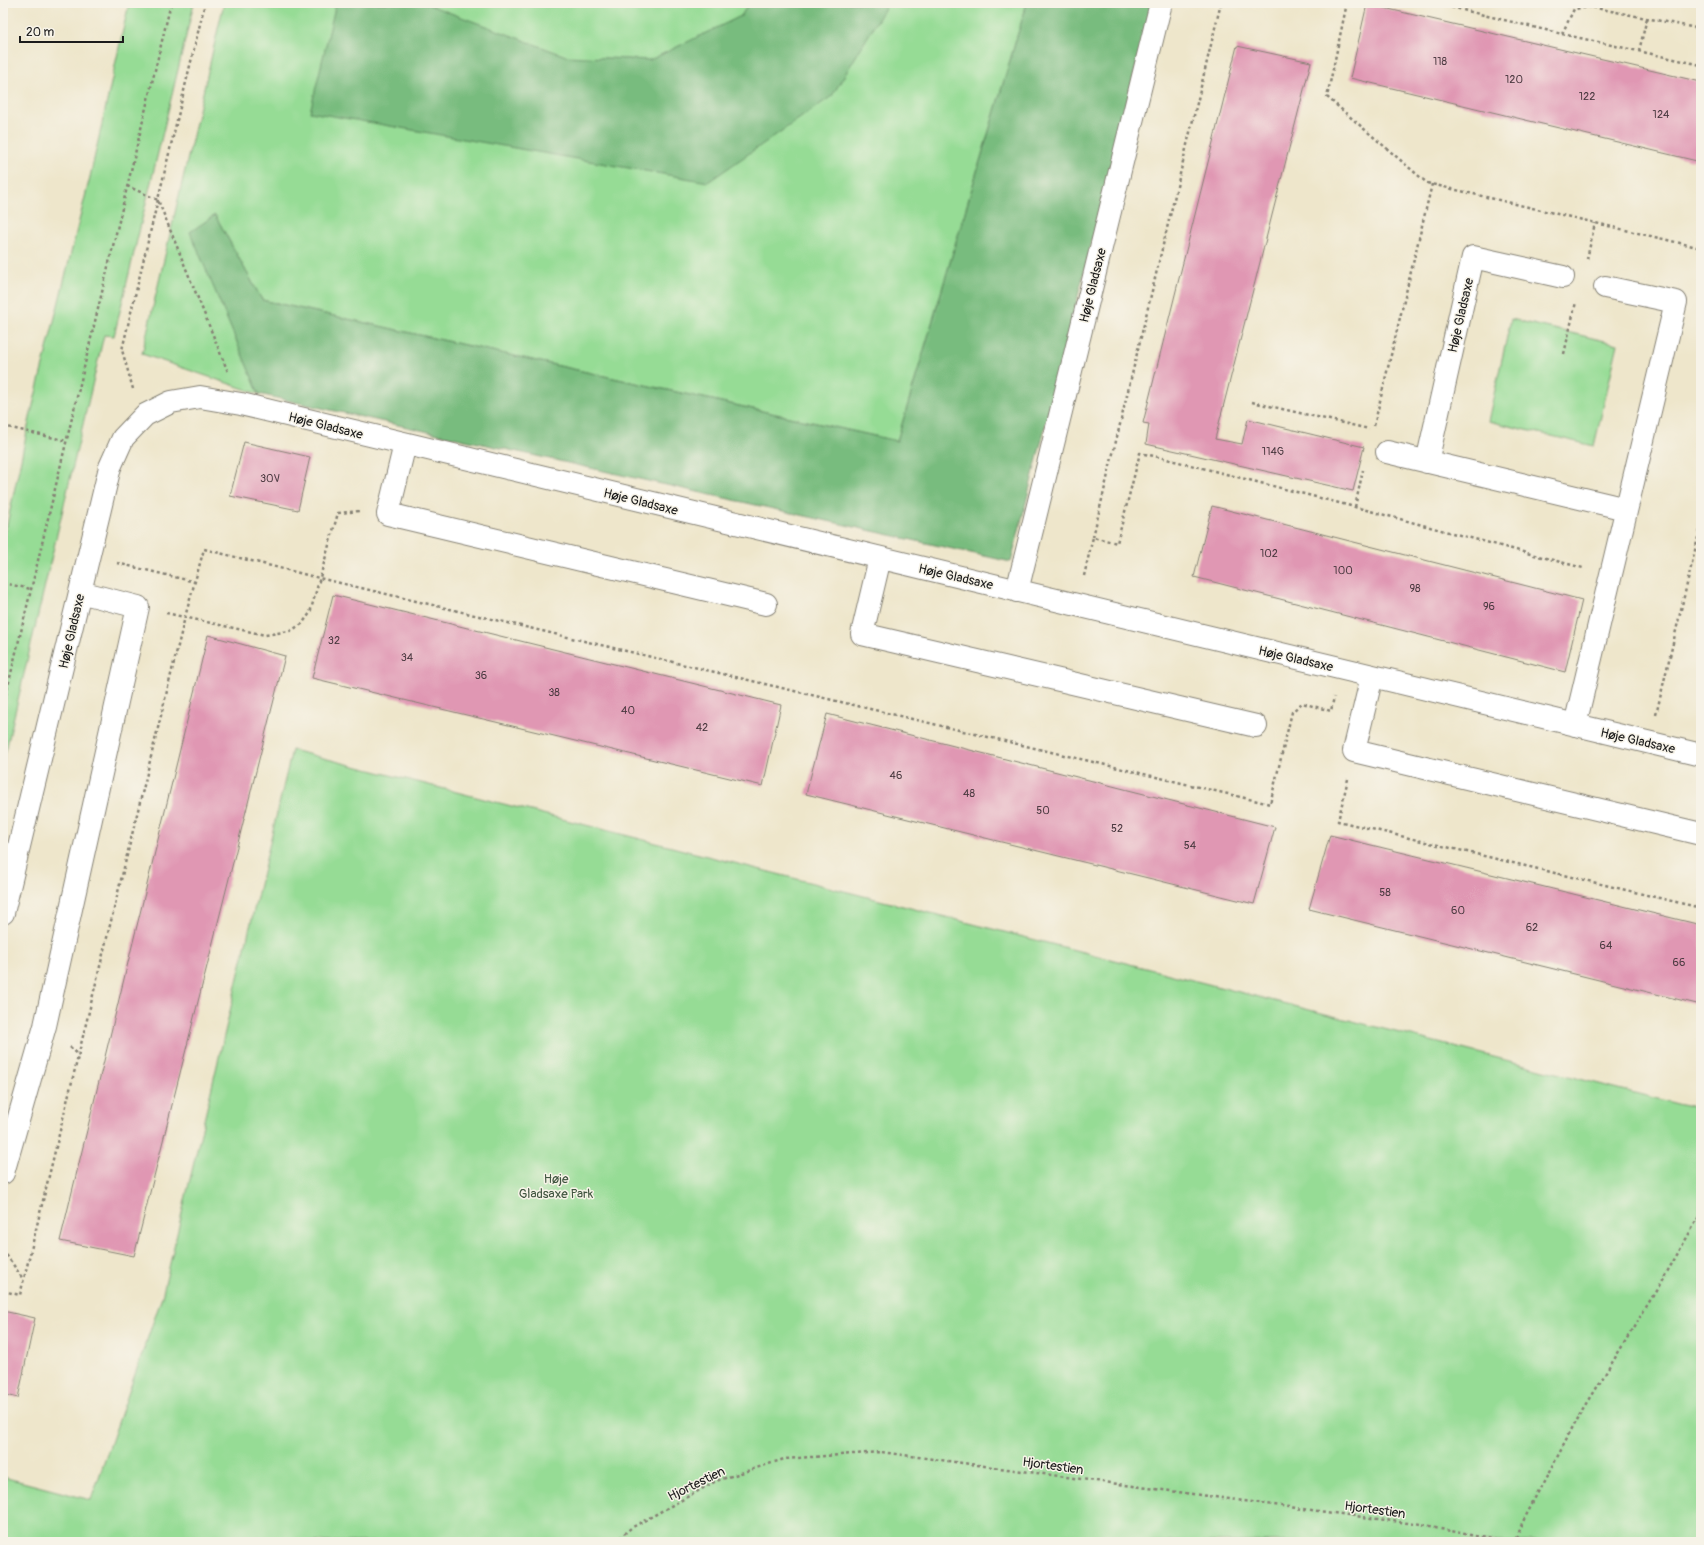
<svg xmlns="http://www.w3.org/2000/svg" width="1704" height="1545" viewBox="0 0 1704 1545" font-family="Pangolin,sans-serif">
<rect width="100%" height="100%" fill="#f7f3e8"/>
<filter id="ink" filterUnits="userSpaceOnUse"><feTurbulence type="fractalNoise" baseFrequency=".025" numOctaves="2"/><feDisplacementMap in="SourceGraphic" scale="8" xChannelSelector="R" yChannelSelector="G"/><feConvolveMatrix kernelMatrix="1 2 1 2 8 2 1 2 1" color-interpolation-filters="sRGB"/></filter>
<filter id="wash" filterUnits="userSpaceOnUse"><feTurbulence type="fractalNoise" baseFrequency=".012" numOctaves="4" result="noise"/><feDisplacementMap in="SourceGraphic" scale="16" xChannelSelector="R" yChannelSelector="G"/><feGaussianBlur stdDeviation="0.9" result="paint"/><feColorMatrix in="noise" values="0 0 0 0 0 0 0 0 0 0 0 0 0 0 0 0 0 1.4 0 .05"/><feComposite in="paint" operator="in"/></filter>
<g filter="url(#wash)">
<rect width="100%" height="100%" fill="#eee6cb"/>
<path fill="#96dc95" stroke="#597c58" d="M129 3H194L114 336 104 335 3 763V543L31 413 90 177Z
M224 3H1027L897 441 262 300 215 215 191 232 259 394 142 354Z
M1511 319 1618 344 1594 446 1488 421Z
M292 750 1701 1110V1542H3V1477L91 1500 162 1297Z"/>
<path fill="#78bc7e" stroke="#4a6c4d" d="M336 3H424L566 56 650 60 741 16 749 3H888L832 96 708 182 310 112Z
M1027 3H1152L1011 562 259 394 190 232 215 215 262 300 897 441Z"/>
<g id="blocks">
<path fill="#e097b3" d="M1367 4 1701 82V162L1350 78Z
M1237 46 1311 62 1215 439 1242 444 1248 419 1364 447 1353 491 1146 444 1149 424 1143 423Z
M244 442 310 457 298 510 230 496Z
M1212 506 1582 600 1565 672 1194 577Z
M333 595 781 705 763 786 312 678Z
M208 635 285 656 134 1256 60 1241Z
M1700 680H1701V694L1697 693Z
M827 714 1275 827 1254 904 806 794Z
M1330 835 1701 925V1005L1309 909Z
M3 1311 35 1318 18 1398 3 1394Z"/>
</g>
</g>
<g filter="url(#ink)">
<use href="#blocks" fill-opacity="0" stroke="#858174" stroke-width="1"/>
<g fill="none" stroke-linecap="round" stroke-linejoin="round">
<defs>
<path id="minor" d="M405 444 388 514 766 604
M1387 452 1626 509
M1427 462 1473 257 1563 277
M880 558 862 634 1256 726
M1017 591 1161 3
M1372 676 1354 751 1701 834
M1575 725 1676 302 1605 287
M3 913 110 467 123 438 145 415 171 402 200 397 241 404 1701 755
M3 1173 45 1026 138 607 80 592"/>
</defs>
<use href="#minor" stroke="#858174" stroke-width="24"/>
<path stroke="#858174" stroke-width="2.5" stroke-dasharray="3 3" stroke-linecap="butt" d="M1347 3 1327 97 1427 183 1701 248
M1434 3 1562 34 1574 9 1591 7
M1591 3V7L1701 29
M1562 34 1701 65
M1639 51 1647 18
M127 186 158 200 228 372
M1587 259 1595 223
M1564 354 1576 302
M133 389 122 350 205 3
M1252 402 1369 429
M3 426 67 441
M1374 426 1432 184
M1355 507 1363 470
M1093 537 1221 3
M117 563 195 582
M1084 576 1093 537 1117 543 1140 453 1163 458 1355 507 1583 568
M3 583 31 589
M166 613 265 635 290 631 302 624 310 613 338 513 360 511
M3 707 171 3
M1656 715 1701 525
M1348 779 1338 821 1701 908
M70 1047 79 1055
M3 1250 23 1279
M3 1291 20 1295 185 617 204 549 319 578 1270 804 1292 712 1302 703 1331 711 1334 697
M615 1542 631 1528 716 1481 784 1459 881 1452 1415 1524 1507 1542
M1512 1542 1577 1420 1659 1286 1701 1213"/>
<use href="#minor" stroke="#fff" stroke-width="22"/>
</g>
</g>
<g text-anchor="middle" stroke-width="3" stroke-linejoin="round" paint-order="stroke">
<g font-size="11" fill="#4d3b42">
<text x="1440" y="65">118</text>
<text x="1514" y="83">120</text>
<text x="1587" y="100">122</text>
<text x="1661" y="118">124</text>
<text x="1273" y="455">114G</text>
<text x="270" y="482">30V</text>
<text x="1269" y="557">102</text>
<text x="1343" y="574">100</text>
<text x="1415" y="592">98</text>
<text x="1489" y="610">96</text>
<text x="334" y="644">32</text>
<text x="407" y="661">34</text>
<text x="481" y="679">36</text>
<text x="554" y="696">38</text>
<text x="628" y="714">40</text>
<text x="702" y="731">42</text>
<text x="896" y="779">46</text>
<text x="969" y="797">48</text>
<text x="1043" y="814">50</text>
<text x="1117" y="832">52</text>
<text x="1190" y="849">54</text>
<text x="1385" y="896">58</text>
<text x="1458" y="914">60</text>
<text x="1532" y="931">62</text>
<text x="1606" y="949">64</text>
<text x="1679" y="966">66</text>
</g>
<g font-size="13" fill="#1c1c1c" stroke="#f7f3e8">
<text transform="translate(1092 285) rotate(-76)" y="5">Høje Gladsaxe</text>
<text transform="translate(1460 315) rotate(-77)" y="5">Høje Gladsaxe</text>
<text transform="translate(326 425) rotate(14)" y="5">Høje Gladsaxe</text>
<text transform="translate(641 501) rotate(14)" y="5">Høje Gladsaxe</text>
<text transform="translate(956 576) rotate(13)" y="5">Høje Gladsaxe</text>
<text transform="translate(71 631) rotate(-77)" y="5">Høje Gladsaxe</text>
<text transform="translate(1296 658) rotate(13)" y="5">Høje Gladsaxe</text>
<text transform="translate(1638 740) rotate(13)" y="5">Høje Gladsaxe</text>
<text transform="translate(1053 1465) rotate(8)" y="5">Hjortestien</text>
<text transform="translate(696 1483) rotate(-26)" y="5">Hjortestien</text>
<text transform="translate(1375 1509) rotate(8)" y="5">Hjortestien</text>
</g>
<g font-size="13" fill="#415640" stroke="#f7f3e8">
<text x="556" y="1183">Høje<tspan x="556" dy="15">Gladsaxe Park</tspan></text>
</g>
</g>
<rect width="1704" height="1545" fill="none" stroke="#f7f3e8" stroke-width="16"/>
<path d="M20 36v6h103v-6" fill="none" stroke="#1c1c1c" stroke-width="2"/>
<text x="26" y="36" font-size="12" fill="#1c1c1c" stroke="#f7f3e8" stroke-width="3" paint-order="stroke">20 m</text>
</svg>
